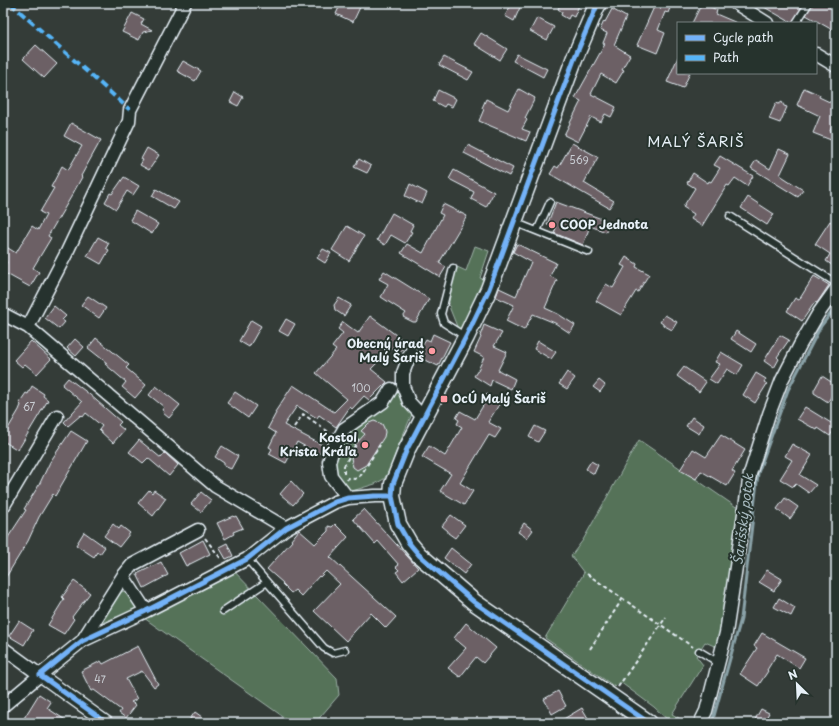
<svg xmlns="http://www.w3.org/2000/svg" width="839" height="726" viewBox="0 0 839 726" font-family="'Playpen Sans',sans-serif">
<rect width="100%" height="100%" fill="#343c38"/>
<filter id="ink" filterUnits="userSpaceOnUse"><feTurbulence type="fractalNoise" baseFrequency=".025" numOctaves="2"/><feDisplacementMap in="SourceGraphic" scale="8" xChannelSelector="R" yChannelSelector="G"/><feConvolveMatrix kernelMatrix="1 2 1 2 8 2 1 2 1" color-interpolation-filters="sRGB"/></filter>
<g filter="url(#ink)">
<path fill="#557259" stroke="#9eb2a8" d="M475 246 489 251 480 278 484 280 463 329H458L450 309 449 302 455 266 466 271Z
M400 378 412 414 398 447 389 471 384 479 375 484 352 491 347 489 348 486C326 475 335 446 350 431 359 422 377 415 385 406 391 399 394 386 400 378Z
M639 440 742 511 719 648 705 642 696 656 703 665 672 714 687 723H671L654 707 620 682 615 687 545 638 584 573 571 556 583 540Z
M230 567 337 678 339 695 315 723H292L144 618Z
M124 591 129 593 136 605V609L120 622 116 617 99 624 116 594Z"/>
<g fill="none" stroke-linecap="round" stroke-linejoin="round">
<path stroke="#8aa2a8" stroke-width="3" d="M712 723 741 619 758 473 788 390 821 326 836 307"/>
</g>
<path fill="#6c6165" stroke="#e8f1f8" d="M341 3H356L361 5 353 22 336 14Z
M512 3H522L514 21 505 16Z
M561 3H580L574 17 570 15 568 19 561 15 562 12 558 9Z
M644 3H672L668 13 665 12 658 30 665 33 657 53 637 45 654 7Z
M702 3 717 10 716 14 737 23H692Z
M757 3H804L792 23Z
M813 3H836V32L806 15Z
M612 9 626 17 614 45 630 55 622 69 624 70 616 83 601 74 591 94 616 107 611 117 605 114 601 122 591 117 578 142 564 135 581 101 575 98 605 44 603 43 607 33 600 30 604 21 605 22Z
M132 13 144 19 141 24 152 30 143 32 139 40 122 32Z
M537 18 554 27 547 40 530 31Z
M481 33 507 49 500 60 474 44Z
M36 45 57 64 44 78 23 59Z
M517 54 547 69 543 77 513 61Z
M444 57 473 72 468 80 439 65Z
M678 57V73H690L683 88 667 82Z
M183 61 201 71 195 81 177 71Z
M804 88 820 95 819 97 836 105V116L830 131 836 133V142L813 133 820 116 797 105Z
M519 89 535 98 525 118 527 120 522 129 530 132 526 141 479 121 484 109 482 108 486 99 508 110Z
M438 90 456 99 452 107 446 104 444 107 433 101Z
M235 92 243 97 238 106 230 102Z
M782 102 784 106 787 107 780 123 769 119 776 103 779 104Z
M71 123 101 140 81 176 82 177 71 197 48 236 51 238 33 268 39 272 30 287 3 272V269L7 262 3 259V245L16 253 32 226 38 230 46 215 40 212 54 188 51 187 62 166 68 170 82 146 64 136Z
M572 143 598 157 584 183 614 201 609 208 550 174 555 166 558 168Z
M468 145 513 168 509 176 464 153Z
M147 148 159 155 149 170 140 165 143 160 141 159Z
M779 149 790 154 780 175 803 190 798 197 751 168 756 160 770 169Z
M720 156 753 176 747 186 735 178 729 186 727 185 702 226 691 219 694 214 683 207 695 188 687 183 693 173 708 183 709 181 711 182 720 168 714 165Z
M359 159 371 166 367 173 354 167Z
M454 170 494 192 486 207 471 199 474 192 449 179Z
M124 177 139 186 133 195 127 191 116 209 105 202 110 193 112 194Z
M410 184 427 193 422 204 405 196Z
M156 189 179 202 174 209 152 196Z
M748 197 774 214 767 225 741 208Z
M556 202 610 222 606 232 590 226 583 245 554 233 556 228 547 225Z
M443 204 467 216 439 263 446 267 440 277 401 253 407 244 423 253 443 215 439 213Z
M135 211 158 224 152 234 130 220Z
M392 213 413 225 410 231 412 232 405 243 391 235 385 245 377 240Z
M830 221 836 225V268L826 261 830 254 815 244Z
M347 226 364 236 349 261 332 250Z
M98 237 109 243 106 248 109 250 101 264 87 256Z
M517 244 556 263 550 276 557 280 545 308 558 314 575 325 570 333 555 323 533 314 524 330 506 321 514 305 496 297 499 288 516 296 531 262 513 252Z
M323 249 331 253 325 263 317 258Z
M626 257 637 264 636 267 649 274 638 292 636 291 621 315 596 301 606 284 613 288 625 267 621 265Z
M384 271 429 299 416 322H413L403 317 406 313 381 297 388 284 379 279Z
M814 276 829 285 817 303 815 302 802 321 787 311 795 298 799 300Z
M88 296 106 308 99 318 81 305Z
M339 298 351 305 344 316 335 310 334 305Z
M54 306 66 316 62 320 65 322 59 329 45 318Z
M665 315 677 322 672 330 663 325V324L660 322Z
M370 316 407 343 400 352 393 347 371 369 387 382 369 400 364 396 352 409 350 407 336 427 319 415 317 418 297 406 284 425 324 446 319 454 297 442 286 463 269 454 272 449 269 447 276 433 268 428 276 413 275 412 293 385 334 412 347 399 316 373 336 350 332 347 343 333 338 329 343 322 358 333Z
M286 319 295 324 288 336 279 331Z
M251 320 261 326 249 347 239 341Z
M484 325 502 333 494 346 507 352 498 370 515 379 511 389 492 380 490 386 474 376 478 370 484 357 474 352 481 337 480 336Z
M736 331 756 344 751 352 731 339Z
M433 334 450 342 438 366 417 356 426 339 430 341Z
M780 335 789 340 777 357 779 359 774 368 764 361Z
M96 338 129 365 126 368 146 385 135 398 122 387 126 382 105 364 107 363 88 348Z
M75 339 84 347 76 356 67 348Z
M31 341 51 359 37 374 25 364 22 367 14 360Z
M538 341 556 352 551 359 534 349Z
M721 352 743 365 737 375 727 369 717 384 709 379 720 364 715 362Z
M684 367 706 382 699 392 677 376Z
M567 372 575 378 567 389 559 384Z
M756 373 766 379 764 382 767 384 755 403 743 395Z
M822 376 836 385V388L828 402 814 393V390Z
M68 378 89 394 121 422 118 425 124 430 113 443 99 430 102 426 86 413 83 417 81 415 68 426 64 422 82 402 62 385Z
M599 380 605 385 600 392 593 387Z
M32 386 44 394 43 396 48 400 18 450 3 441V437L19 410 21 405 19 403 26 393 28 394Z
M156 386 180 405 169 418 163 413 164 411 162 410 164 407 149 395Z
M235 392 256 406 248 418 227 403Z
M487 394 500 403 488 422 501 429 495 438 489 435 460 483 473 491 464 505 440 491 451 474 422 457 429 446 445 456 462 427 457 424 459 420 456 418 460 411 475 419 484 404 481 403Z
M805 407 836 426 830 436 818 428 817 430 797 419Z
M692 417 704 425 699 434 686 426Z
M374 421 382 424 384 428 385 432 384 437 366 465 357 470 353 467 351 458 355 450 354 449 356 446 355 445 365 434 361 431 369 423Z
M535 426 545 431 538 442 529 437Z
M71 431 87 441 55 496 53 494 39 517 28 541 3 582V545L26 510 24 509 39 485 50 462Z
M721 435 745 450 732 471 735 473 727 486 701 471 696 479 680 470 693 449 706 457Z
M139 440 161 458 165 453 178 465 169 476 148 458 143 463 129 452Z
M792 444 812 455 800 475 816 485 809 493 796 484 793 487 780 479 792 460 785 456Z
M222 446 238 456 231 469 224 466V463L215 457Z
M591 461 598 465 594 474 586 469Z
M291 481 303 494 293 505 280 494Z
M149 490 152 493 154 490 166 498 153 516 138 503Z
M201 492 211 500 201 512 191 504Z
M785 498 798 507 790 519 777 509Z
M364 509 418 568 403 581 396 572 399 570 396 567 399 565 378 541 375 544 353 519Z
M451 515 465 525 455 538 448 533V531L442 526Z
M233 516 234 517 236 516 243 528 233 532 234 534 225 539 217 523Z
M524 523 533 530 527 538 518 532Z
M113 524 119 529 121 526 130 533 119 547 104 536Z
M335 524 348 537 330 557 396 617 386 628 371 613 346 641 314 611 340 584 326 571 320 577 319 576 301 596 295 590 291 593 282 584 283 583 267 569 292 541 291 540 299 530 315 544 328 531V526L332 527Z
M84 532 105 547 100 554 97 552 94 557 76 545Z
M203 540 210 554 186 566 179 553Z
M227 543 233 556 226 559 219 547Z
M451 548 471 564 464 574 444 558Z
M161 562 168 575 144 588 137 574Z
M767 570 782 579 774 591 759 582Z
M74 581 90 593 72 617 74 619 64 634 48 625 64 599 62 597Z
M779 598 795 608 791 616 774 607Z
M19 621 33 630 24 645 9 636Z
M466 623 496 648 483 663 476 657 460 677 448 668 466 648 454 638Z
M762 633 805 658 799 668 777 654 767 670 768 671 758 686 740 674 757 648 754 646Z
M138 646 158 684 154 687 142 671 126 679 137 699 131 702 136 705 126 718 119 713 121 710 94 690 91 691 81 671 101 661 103 664Z
M558 691 566 706 552 714 544 699Z
M39 694 51 702 47 708 70 723H43L37 719 34 723H21Z
M582 708 591 723H557Z
M761 709 769 713 763 723H753Z
M195 712 202 717 198 723H187Z"/>
<g fill="none" stroke-linecap="round" stroke-linejoin="round">
<defs>
<path id="lane" d="M796 23 809 3
M730 216 836 283
M514 222 589 252
M537 231 550 202
M453 268 441 314 444 323 466 337
M247 559 324 648 333 653 345 650
M223 611 267 582
M699 651 719 663"/>
<path id="street" d="M735 3 767 23
M816 54 836 66
M3 314 28 327 215 486 286 528
M28 327 66 254 129 121 130 110 185 3
M411 352 403 373V386L409 402 423 417
M348 498 331 476 329 462 334 446 344 429 383 402 391 389
M3 507 57 416
M123 576 146 611
M82 641 123 576 132 565 198 530
M3 648 40 675 3 706
M107 723 40 675 82 641 146 611 247 559 286 528 335 502 348 498 375 496H392
M700 723 706 711 726 633 750 474 769 414 782 380 800 345 818 314 836 289"/>
<path id="secondary" d="M598 3 575 57 489 289 466 337 407 449 393 484 392 496 398 524 409 543 419 555 474 602 649 723"/>
</defs>
<use href="#lane" stroke="#e8f1f8" stroke-width="9"/>
<use href="#street" stroke="#e8f1f8" stroke-width="15"/>
<use href="#secondary" stroke="#e8f1f8" stroke-width="19"/>
<path stroke="#e8f1f8" stroke-width="2" stroke-dasharray="4 3" stroke-linecap="butt" d="M294 427 303 414 330 433
M347 444 353 447
M344 474V466L360 436
M347 480 348 478 355 479 361 475 380 445
M205 538 222 560
M587 574 693 647
M590 649 623 598
M618 687 666 617"/>
<use href="#lane" stroke="#26332d" stroke-width="6"/>
<use href="#street" stroke="#26332d" stroke-width="12"/>
<use href="#secondary" stroke="#26332d" stroke-width="16"/>
<path stroke="#56b5f8" stroke-width="4" stroke-dasharray="8 4" stroke-linecap="butt" d="M10 3 130 110"/>
<defs>
<path id="cycleway" d="M598 3 575 57 489 289 466 337 407 449 393 484 392 496 398 524 409 543 419 555 474 602 649 723
M107 723 40 675 82 641 146 611 247 559 286 528 335 502 348 498 375 496H392"/>
</defs>
<use href="#cycleway" stroke="#26332d" stroke-width="8"/>
<use href="#cycleway" stroke="#73b2f8" stroke-width="5"/>
</g>
</g>
<g fill="#ff9aa2" stroke="#26332d" stroke-width="1.5">
<circle cx="552" cy="225" r="4"/>
<circle cx="432" cy="351" r="4"/>
<rect x="440" y="395" width="8" height="8" rx="2"/>
<circle cx="365" cy="445" r="4"/>
</g>
<g text-anchor="middle" stroke-width="4" stroke-linejoin="round" paint-order="stroke">
<g font-size="10" fill="#c9cdd3">
<text x="579" y="164">569</text>
<text x="361" y="392">100</text>
<text x="29" y="411">67</text>
<text x="100" y="683">47</text>
</g>
<g font-size="12" font-weight="bold" fill="#e8f1f8" stroke="#26332d" text-anchor="start">
<text x="560" y="229">COOP Jednota</text>
<text x="424" y="348" text-anchor="end">Obecný úrad<tspan x="424" dy="14">Malý Šariš</tspan></text>
<text x="452" y="403">OcÚ Malý Šariš</text>
<text x="357" y="442" text-anchor="end">Kostol<tspan x="357" dy="14">Krista Kráľa</tspan></text>
</g>
<g font-size="13" font-style="italic" fill="#aabdc3" stroke="#26332d">
<text transform="translate(743 519) rotate(-83)" y="5">Šarišský potok</text>
</g>
<g font-size="14" letter-spacing="1" fill="#e8f1f8" stroke="#26332d">
<text x="696" y="147">MALÝ ŠARIŠ</text>
</g>
</g>
<rect width="839" height="726" fill="none" stroke="#26332d" stroke-width="16"/>
<rect x="8" y="8" width="823" height="710" fill="none" stroke="#e8f1f8" stroke-width="1.5" filter="url(#ink)"/>
<rect x="677" y="22" width="140" height="52" fill="#26332d" stroke="#747f7e"/>
<rect x="685" y="35" width="20" height="6" fill="#73b2f8" stroke="#747f7e"/>
<text x="713" y="42" font-size="12" fill="#e8f1f8">Cycle path</text>
<rect x="685" y="55" width="20" height="6" fill="#56b5f8" stroke="#747f7e"/>
<text x="713" y="62" font-size="12" fill="#e8f1f8">Path</text>
<g transform="translate(797 684) rotate(336)" stroke="#26332d" stroke-width="3" paint-order="stroke">
<path d="M0-3L7 15L0 10L-7 15Z" fill="#e8f1f8"/>
<text y="-6" font-size="11" font-weight="bold" text-anchor="middle" fill="#e8f1f8">N</text>
</g>
</svg>
